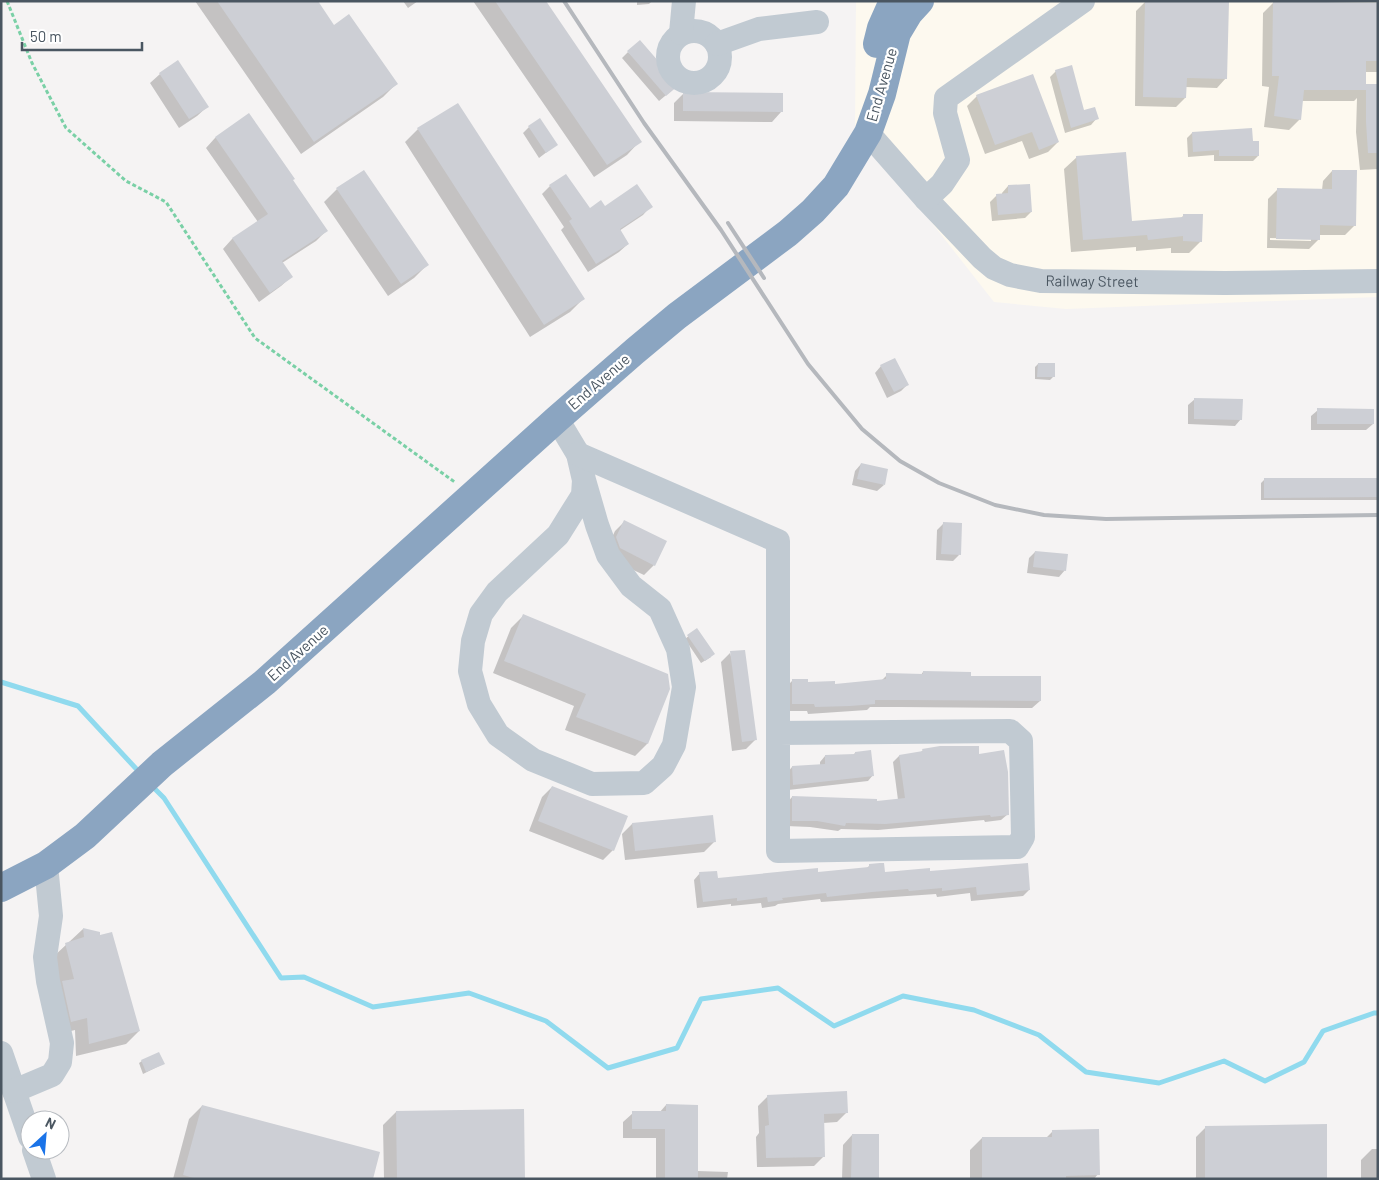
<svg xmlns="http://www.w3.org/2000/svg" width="1379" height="1180" viewBox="0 0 1379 1180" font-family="Barlow,sans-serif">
<rect width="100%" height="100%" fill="#f5f3f3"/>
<path fill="#fdf9ef" d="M856 1H1378V297L1066 309 994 302 855 125Z"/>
<path fill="#0003" fill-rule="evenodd" d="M195 1H316L334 27 396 84 383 97 301 154Z
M403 1H418L408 8Z
M473 1H544L640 141 627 155 594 177Z
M637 1H652L649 4 637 5Z
M1145 2 1226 78 1217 88 1185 87V98L1176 107 1135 106 1136 11Z
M1274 2 1378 5V72H1365V90L1378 88V169L1360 170 1356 132 1357 98 1354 101H1302L1300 119 1289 130 1264 127 1269 87 1262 86 1263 13Z
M628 52 671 91 659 101 622 58Z
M1056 71 1084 112 1097 118 1091 125 1065 133 1050 77Z
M160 74 207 107 197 116 179 128 150 83Z
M684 93 781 112 772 122 674 121V103Z
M977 96 1058 142 1048 152 1029 159 1022 141 985 154 967 106Z
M249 115 326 231 316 241 282 263 291 277 281 286 259 302 223 249 232 239 258 222 206 148 215 138Z
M529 127 556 145 539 158 523 133Z
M418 129 583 299 570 312 530 337 405 142Z
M1192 133 1252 142 1258 156 1253 161H1214V155L1188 157 1187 138Z
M1077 157 1130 222 1180 219 1184 215 1201 241 1189 253H1171V248L1136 251V247L1071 252 1064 169Z
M1332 171 1355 225 1345 235H1319V239L1309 249 1267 248 1268 199 1278 189 1322 190 1323 181ZM1270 238 1311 239V241L1270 240Z
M550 186 589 210 651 206 643 215 619 231 628 244 619 252 588 272 561 230 564 227 542 194Z
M1008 186 1031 212 1025 218 992 221 990 202 997 195H1002V193Z
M337 189 427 265 414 278 388 296 324 202Z
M1038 364 1053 377 1050 380 1035 379V367Z
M881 366 907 385 901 391 887 398 875 373Z
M1195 399 1241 419 1235 426 1188 424V405Z
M1318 410 1373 424 1366 430H1311V416Z
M861 464 884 485 877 491 852 485 855 471Z
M1378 479V500H1261V483L1264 480Z
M624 522 665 541 654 565 644 575 612 560 607 548 615 531Z
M943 524 959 555 953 561 936 560 937 530Z
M1035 552 1065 570 1059 577 1027 573 1029 558Z
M524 615 668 689 647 744 635 756 565 730 574 706 493 673 511 628Z
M696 630 711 657 701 663 685 639Z
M730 653 756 739 746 749 732 751 721 662Z
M923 672 970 677 1040 701 1032 708 898 707H870L867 710 808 714 807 711H785V688L792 681 834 685 881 681 887 675H921Z
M923 750 978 756 1008 814 1001 820 985 822 984 820 878 830 841 829 838 831 810 827 786 826V804L792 797 876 802 898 800 893 762 899 756 920 753Z
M855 753 873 775 868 781 788 790 787 773 792 767 820 766V762L825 756 853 755Z
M552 787 613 850 603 860 529 831 542 797Z
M712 816 714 842 704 852 625 860 622 834 632 824Z
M869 866 884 874 929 872 1029 890 1023 896 971 901 970 893 937 897 936 894 821 902 820 899 778 904 775 906 762 908 761 903 731 906V904L697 908 694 880 700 873 717 879 817 874 866 869Z
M83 929 98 933 139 1031 126 1044 76 1056 75 1030 58 1034 53 957Z
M142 1061 163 1064 143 1074 139 1063Z
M768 1096 847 1112 837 1122 823 1123 824 1156 814 1166 757 1167 756 1137 759 1133 758 1106Z
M666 1105 697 1171 728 1172 727 1179H656V1138H623V1122L633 1113H659Z
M202 1106 371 1179H173L189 1119Z
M396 1112 524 1179H384L383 1125Z
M1206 1127 1326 1179H1195L1196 1177V1137Z
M1052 1132 1098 1174 1094 1179H970V1150L982 1138H1046Z
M852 1135 877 1179H842L843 1145Z
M1372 1149H1378V1179H1361V1160Z"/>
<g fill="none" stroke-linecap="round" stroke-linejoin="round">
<path stroke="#90daee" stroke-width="5" d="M1 682 78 706 141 774
M152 786 164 798 281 978 304 977 373 1007 469 993 546 1021 608 1068 677 1048 701 999 778 988 834 1026 903 996 974 1010 1039 1035 1086 1072 1159 1083 1224 1061 1265 1081 1304 1062 1323 1031 1374 1013H1378"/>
</g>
<path fill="#cdcfd5" d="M217 1H318L334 25 349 14 398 84 314 142Z
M495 1H546L642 142 607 165Z
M1145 1 1229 2 1227 79 1187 78 1186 98 1143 97Z
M1273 1 1378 3V61H1366V90H1304L1301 120 1274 116 1279 76H1272Z
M640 40 679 85 666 96 627 51Z
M178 60 209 107 189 119 159 73Z
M1072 65 1084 110 1095 107 1099 119 1071 128 1055 70Z
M1033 74 1059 142 1039 150 1032 132 995 145 976 95Z
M1366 84H1378V153H1368L1366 122Z
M683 92 783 93V112L683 111Z
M458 103 585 299 544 325 417 128Z
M249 113 295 179 293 180 328 231 282 261 293 277 270 293 232 238 268 214 215 137Z
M540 118 558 145 546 153 528 126Z
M1252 128 1253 141H1259V156H1219V150L1193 152 1192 132Z
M1126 152 1132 221 1183 217V214H1203L1202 242 1183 241V236L1148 240 1147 235 1083 240 1076 156Z
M364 170 429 265 401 284 336 188Z
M1332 170H1357L1356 226 1320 225V240L1276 239 1277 188 1332 189Z
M566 174 590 208 601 200 605 206 637 184 653 207 620 229 629 244 596 264 569 221 572 219 549 185Z
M1030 184 1032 212 998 215 996 194 1008 193V185Z
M895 358 909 385 894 392 880 365Z
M1038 363H1055V377H1037Z
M1194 398 1243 399 1242 420 1194 419Z
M1317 408 1374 409V424H1317Z
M861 463 888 469 885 485 857 479Z
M1264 478H1378V497L1264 498Z
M624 520 667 541 655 566 620 548 616 537Z
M943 522 962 523 961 555 941 554Z
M1035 551 1068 554 1066 571 1033 567Z
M523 614 668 674 670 689 648 744 576 717 586 694 504 661Z
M697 628 715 654 705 661 687 635Z
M745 650 757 740 742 742 730 651Z
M923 671 971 672V676H1041V701L907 700H875V704L850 706 815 707 814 704H792V679H808V682L835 681V684L886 679V673L923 674Z
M940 746H979V754L1004 750 1008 772 1009 815 991 817 990 815 885 824 846 823 845 826 817 821H792V796L877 799V801L905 798 899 755 923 751 922 749Z
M871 750 874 776 793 785 792 766 825 764V755L855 754V752Z
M552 786 628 816 614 851 538 821Z
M713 815 716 842 635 851 632 823Z
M880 863H884L885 872 930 868V871L1028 863 1030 890 977 895 976 887 942 891V888L909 891 908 889 872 892 827 897 826 893 782 898 783 900 768 902 767 897 737 901V898L703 902 699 872 717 871 718 878 818 868V872L869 867V864Z
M83 928 100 932V935L112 932 140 1031 89 1044 87 1018 71 1022 62 981 74 979 65 943 84 937Z
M159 1052 165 1064 146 1072 141 1060Z
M847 1091 848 1113 824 1114 825 1157 766 1158 765 1126 769 1125 767 1095Z
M666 1104 698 1105V1179H665V1129H632V1111H666Z
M202 1105 380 1152 373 1179H197L183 1175Z
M524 1109 525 1179H397L396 1111Z
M1327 1124V1179H1205V1126Z
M1099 1129 1100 1175 1066 1176V1179H982V1137H1052V1130Z
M852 1134H879V1179H851Z"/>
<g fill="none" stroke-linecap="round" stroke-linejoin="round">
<path stroke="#7ad0a6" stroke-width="3" stroke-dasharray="4 2.5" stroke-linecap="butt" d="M7 1 32 63 66 128 126 181 166 202 255 338 456 483"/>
<g stroke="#c1cad2" stroke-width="24">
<circle cx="694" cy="57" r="26"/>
<path d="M681 33 684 1"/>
<path d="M717 44 759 29 817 22"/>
<path id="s1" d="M868 133 926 199 982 258 994 268 1010 275 1041 281 1225 283 1378 281"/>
<path d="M926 199 942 184 958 160 945 113 946 98 1083 1"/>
<path d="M557 419 578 454 584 480 583 495 558 535 497 592 481 614 473 641 470 671 479 704 498 735 533 760 592 784 644 783 663 766 674 745 684 687 678 649 660 609 631 586 608 555 597 525 584 480"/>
<path d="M578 454 778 541V851L1017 847 1023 837 1021 741 1010 731 778 733"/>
<path d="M1 1053 30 1137"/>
<path d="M14 1091 52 1075 60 1062 62 1043 48 981 45 957 51 916 46 865"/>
<path d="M34 1150 44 1179"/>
</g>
<path stroke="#8ba5c1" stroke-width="28" d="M877 44 881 28 893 1
M1 888 46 865 85 836 162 764 265 682 557 419 635 351 677 316 788 233 813 211 836 186 868 133 882 94 897 33 909 13 920 1"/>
<path stroke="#b5b8bd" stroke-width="4" d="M564 1 644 123 721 230 808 364 862 429 900 461 939 483 995 505 1044 515 1106 519 1378 515
M728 223 764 278"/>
</g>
<g text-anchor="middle" stroke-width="4.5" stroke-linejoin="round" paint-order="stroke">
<g font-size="15" fill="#4a5661" stroke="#fff">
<text transform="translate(882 85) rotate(-74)" y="5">End Avenue</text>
<text dy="5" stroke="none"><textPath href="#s1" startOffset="285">Railway Street</textPath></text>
<text transform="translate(599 382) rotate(-41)" y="5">End Avenue</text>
<text transform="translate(298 653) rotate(-42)" y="5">End Avenue</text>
</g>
</g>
<rect width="1379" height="1180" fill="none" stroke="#4a5661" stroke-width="5"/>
<g transform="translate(45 1135) rotate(26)"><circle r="24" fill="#ffffff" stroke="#b7bbc0"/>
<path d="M0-4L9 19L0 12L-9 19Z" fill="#1a73e8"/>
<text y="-8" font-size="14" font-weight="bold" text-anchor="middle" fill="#4a5661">N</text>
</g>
<path d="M22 42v8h120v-8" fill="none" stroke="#4a5661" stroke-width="2.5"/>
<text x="30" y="42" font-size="15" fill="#4a5661" stroke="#ffffff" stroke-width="4" paint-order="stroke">50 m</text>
</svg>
